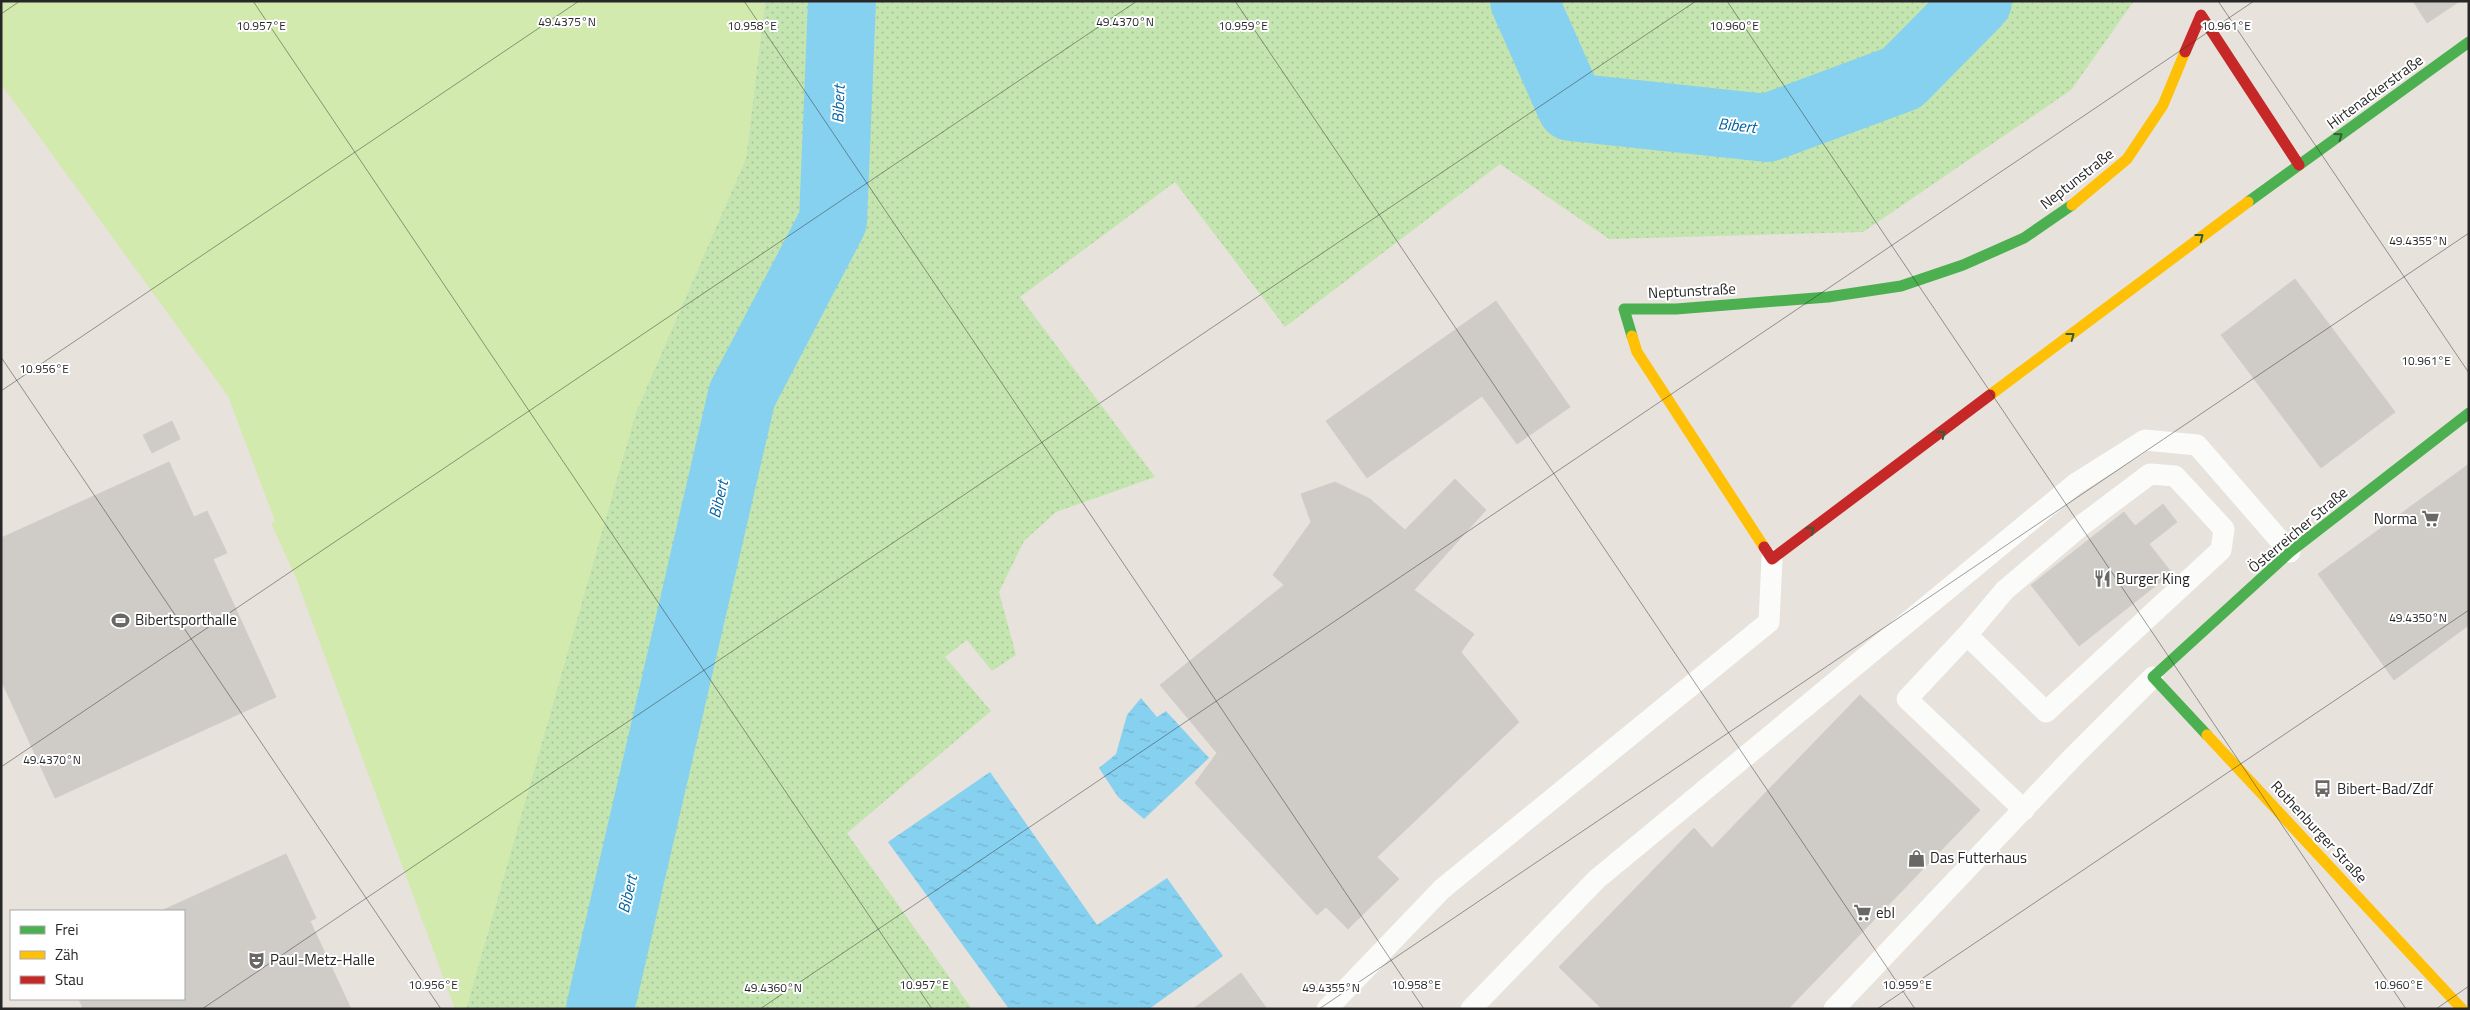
<svg xmlns="http://www.w3.org/2000/svg" width="2470" height="1010" viewBox="0 0 2470 1010" font-family="'Titillium Web',sans-serif">
<defs>
<pattern id="grass-dots" width="8" height="8" patternUnits="userSpaceOnUse" patternTransform="scale(1.25)"><rect width="8" height="8" fill="#c4e5b0"/><path d="M2 2h.1M6 6h.1" fill="none" stroke="#a8c497" stroke-width="1.8" stroke-linecap="round"/></pattern>
<pattern id="water-ripples" width="26" height="14" patternUnits="userSpaceOnUse" patternTransform="scale(1.25)"><rect width="26" height="14" fill="#87d1f0"/><path d="M2 4q2-2 4 0t4 0M15 11q2-2 4 0t4 0" fill="none" stroke="#75b3ce"/></pattern>
</defs>
<rect width="100%" height="100%" fill="#e7e2db"/>
<path fill="url(#grass-dots)" d="M765 1H2134L2071 90 1863 232 1609 239 1500 164 1285 327 1175 182 1020 297 1155 477 1056 512 1024 541 999 592 1016 655 992 671 967 640 945 657 991 711 847 833 972 1009H466L636 412 746 158Z"/>
<path fill="#d2eaad" d="M1 1H765L746 158 636 412 466 1009H455L296 578 271 523 275 521 228 396 1 84Z"/>
<path fill="url(#water-ripples)" d="M1141 698 1157 717 1166 711 1209 758 1144 819 1118 797 1099 768 1116 754 1127 715Z
M990 772 1097 925 1167 878 1223 956 1149 1009H1009L888 842Z"/>
<g fill="none" stroke-linecap="round" stroke-linejoin="round">
<path stroke="#87d1f0" stroke-width="68" d="M1524 1 1571 107 1767 128 1902 78 1978 1
M600 1009 742 395 833 221 842 1"/>
</g>
<path fill="#cfccc7" stroke="#d1cdc7" d="M2413 1H2460L2427 23Z
M2295 279 2395 412 2321 468 2221 335Z
M1496 301 1570 407 1517 444 1482 396 1367 478 1326 421Z
M172 421 180 439 152 453 143 435Z
M169 462 194 517 207 511 227 553 213 559 276 697 55 798 1 680V538Z
M2469 464V625L2394 680 2318 574Z
M1455 479 1486 510 1414 590 1474 634 1461 652 1519 722 1377 857 1399 879 1348 929 1326 907 1317 915 1195 783 1217 753 1160 685 1284 585 1273 575 1311 522 1301 494 1335 482 1370 499 1405 530Z
M2163 504 2177 522 2149 544 2172 573 2079 646 2031 585 2124 512 2135 526Z
M1860 695 1980 810 1788 1009H1602L1559 967 1694 828 1712 848Z
M286 854 316 918 310 921 351 1009H83L79 999H184V911H161Z
M1241 973 1267 1009H1193Z"/>
<g fill="none" stroke-linecap="round" stroke-linejoin="round">
<path stroke="#fbfbfa" stroke-width="21" d="M1967 635 2005 590 2082 525 2150 474 2175 476 2224 529 2221 550 2046 712 1967 635 1907 699 2024 810
M1327 1009 1442 889 1769 622 1772 559
M1471 1009 1597 879 2075 484 2145 440 2197 445 2290 552
M1834 1009 2072 758 2153 677"/>
<path stroke="#4caf50" stroke-width="11" d="M2248 202 2469 42
M1632 336 1624 309H1676L1828 297 1901 286 1963 265 2024 238 2072 205
M2207 735 2153 677 2290 552 2469 413"/>
<path stroke="#ffc107" stroke-width="11" d="M2072 205 2127 159 2163 105 2185 52
M1632 336 1637 352 1764 547
M1990 395 2248 202
M2207 735 2462 1009"/>
<path stroke="#c62828" stroke-width="11" d="M2185 52 2201 15 2299 165
M1764 547 1772 559 1990 395"/>
</g>
<defs><path id="oneway-chevron" d="M-2-3.5L2.5 0L-2 3.5" fill="none" stroke-width="1.6" stroke-linecap="round" stroke-linejoin="round" transform="scale(1.25)"/></defs>
<g stroke="#365d37">
<use href="#oneway-chevron" transform="translate(2339 136) rotate(-36)"/>
<use href="#oneway-chevron" transform="translate(2200 237) rotate(-37)"/>
<use href="#oneway-chevron" transform="translate(2071 336) rotate(-37)"/>
<use href="#oneway-chevron" transform="translate(1942 434) rotate(-38)"/>
<use href="#oneway-chevron" transform="translate(1811 530) rotate(-37)"/>
</g>
<path fill="none" stroke="#272727" stroke-width="1" stroke-opacity="0.45" d="M253 1 932 1009M744 1 1424 1009M1235 1 1915 1009M1727 1 2406 1009M2218 1 2469 373M1 14 20 1M1 357 441 1009M1 391 579 1M1 767 1137 1M202 1009 1696 1M760 1009 2254 1M1319 1009 2469 233M1877 1009 2469 610M2436 1009 2469 986"/>
<defs>
<symbol id="supermarket-bare" viewBox="-9 -9 18 18"><path d="M-6-5.5h2.5l.6 2H6L4.5 2H-2.5L-4.4-4H-6ZM-1.5 3.2a1.3 1.3 0 1 0 .1 0ZM3 3.2a1.3 1.3 0 1 0 .1 0Z" fill="#6a6866" stroke="#fff" stroke-width="2.5" paint-order="stroke"/></symbol>
<symbol id="restaurant-bare" viewBox="-9 -9 18 18"><path d="M-5-6h1v4h1v-4h1v4h1v-4h1v5L-1.5 .5V6h-2V.5L-5-1ZM5-6V6H3V1.5H1.5Q1.5-4 5-6Z" fill="#6a6866" stroke="#fff" stroke-width="2.5" paint-order="stroke"/></symbol>
<symbol id="stadium-bare" viewBox="-9 -9 18 18"><path d="M0-5a6.5 5 0 1 0 0 10a6.5 5 0 1 0 0-10ZM-3.5-1.8h7v3.6h-7Z" fill="#6a6866" stroke="#fff" stroke-width="2.5" paint-order="stroke"/></symbol>
<symbol id="bus-bare" viewBox="-9 -9 18 18"><path d="M-5-6H5V4H4V6H2V4H-2V6H-4V4H-5ZM-3.5-4V0h7V-4ZM-3.5 1.2v1.5H-2V1.2ZM2 1.2v1.5H3.5V1.2Z" fill="#6a6866" stroke="#fff" stroke-width="2.5" paint-order="stroke"/></symbol>
<symbol id="shop-bare" viewBox="-9 -9 18 18"><path d="M-5-2.5h2.3a2.7 3.5 0 0 1 5.4 0H5L5.5 6h-11ZM-1.5-2.5h3a1.5 2.3 0 0 0-3 0Z" fill="#6a6866" stroke="#fff" stroke-width="2.5" paint-order="stroke"/></symbol>
<symbol id="theatre-bare" viewBox="-9 -9 18 18"><path d="M-5-5.5Q0-4 5-5.5V0Q5 5 0 6Q-5 5-5 0ZM-3.3-2.5H-1v1.5H-3.3ZM1-2.5H3.3v1.5H1ZM-2.8 1Q0 5.5 2.8 1Z" fill="#6a6866" stroke="#fff" stroke-width="2.5" paint-order="stroke"/></symbol>
</defs>
<g fill-rule="evenodd">
<use href="#supermarket-bare" x="2418" y="506" width="25" height="25"/>
<use href="#restaurant-bare" x="2090" y="566" width="25" height="25"/>
<use href="#stadium-bare" x="108" y="608" width="25" height="25"/>
<use href="#bus-bare" x="2310" y="776" width="25" height="25"/>
<use href="#shop-bare" x="1904" y="846" width="25" height="25"/>
<use href="#supermarket-bare" x="1850" y="900" width="25" height="25"/>
<use href="#theatre-bare" x="244" y="948" width="25" height="25"/>
</g>
<g text-anchor="middle" stroke-width="4" stroke-linejoin="round" paint-order="stroke">
<g font-size="15" fill="#272727" stroke="#fff">
<text transform="translate(2375 92) rotate(-36)" y="5">Hirtenackerstraße</text>
<text transform="translate(2077 179) rotate(-38)" y="5">Neptunstraße</text>
<text transform="translate(1692 291) rotate(-3)" y="5">Neptunstraße</text>
<text transform="translate(2298 530) rotate(-40)" y="5">Österreicher Straße</text>
<text transform="translate(2319 832) rotate(47)" y="5">Rothenburger Straße</text>
</g>
<g font-size="15" fill="#272727" stroke="#fff" text-anchor="start">
<text x="2417" y="524" text-anchor="end">Norma</text>
<text x="2116" y="584">Burger King</text>
<text x="135" y="625">Bibertsporthalle</text>
<text x="2337" y="794">Bibert-Bad/Zdf</text>
<text x="1930" y="863">Das Futterhaus</text>
<text x="1876" y="918">ebl</text>
<text x="270" y="965">Paul-Metz-Halle</text>
</g>
<g font-size="16" font-style="italic" fill="#0163a1" stroke="#fff">
<text transform="translate(838 104) rotate(-88)" y="6">Bibert</text>
<text transform="translate(1737 125) rotate(6)" y="6">Bibert</text>
<text transform="translate(718 499) rotate(-77)" y="6">Bibert</text>
<text transform="translate(627 894) rotate(-77)" y="6">Bibert</text>
</g>
</g>
<g font-size="12" text-anchor="middle" fill="#272727" stroke="#fff" stroke-width="4" stroke-linejoin="round" paint-order="stroke">
<text x="567" y="26">49.4375°N</text>
<text x="1125" y="26">49.4370°N</text>
<text x="261" y="30">10.957°E</text>
<text x="752" y="30">10.958°E</text>
<text x="1243" y="30">10.959°E</text>
<text x="1734" y="30">10.960°E</text>
<text x="2226" y="30">10.961°E</text>
<text x="2418" y="245">49.4355°N</text>
<text x="2426" y="365">10.961°E</text>
<text x="44" y="373">10.956°E</text>
<text x="2418" y="622">49.4350°N</text>
<text x="52" y="764">49.4370°N</text>
<text x="433" y="989">10.956°E</text>
<text x="924" y="989">10.957°E</text>
<text x="1416" y="989">10.958°E</text>
<text x="1907" y="989">10.959°E</text>
<text x="2398" y="989">10.960°E</text>
<text x="773" y="992">49.4360°N</text>
<text x="1331" y="992">49.4355°N</text>
</g>
<rect width="2470" height="1010" fill="none" stroke="#272727" stroke-width="5"/>
<rect x="10" y="910" width="175" height="90" fill="#ffffff" stroke="#a9a9a9"/>
<rect x="20" y="926" width="25" height="8" fill="#4caf50" stroke="#a9a9a9"/>
<text x="55" y="935" font-size="15" fill="#272727">Frei</text>
<rect x="20" y="951" width="25" height="8" fill="#ffc107" stroke="#a9a9a9"/>
<text x="55" y="960" font-size="15" fill="#272727">Zäh</text>
<rect x="20" y="976" width="25" height="8" fill="#c62828" stroke="#a9a9a9"/>
<text x="55" y="985" font-size="15" fill="#272727">Stau</text>
</svg>
